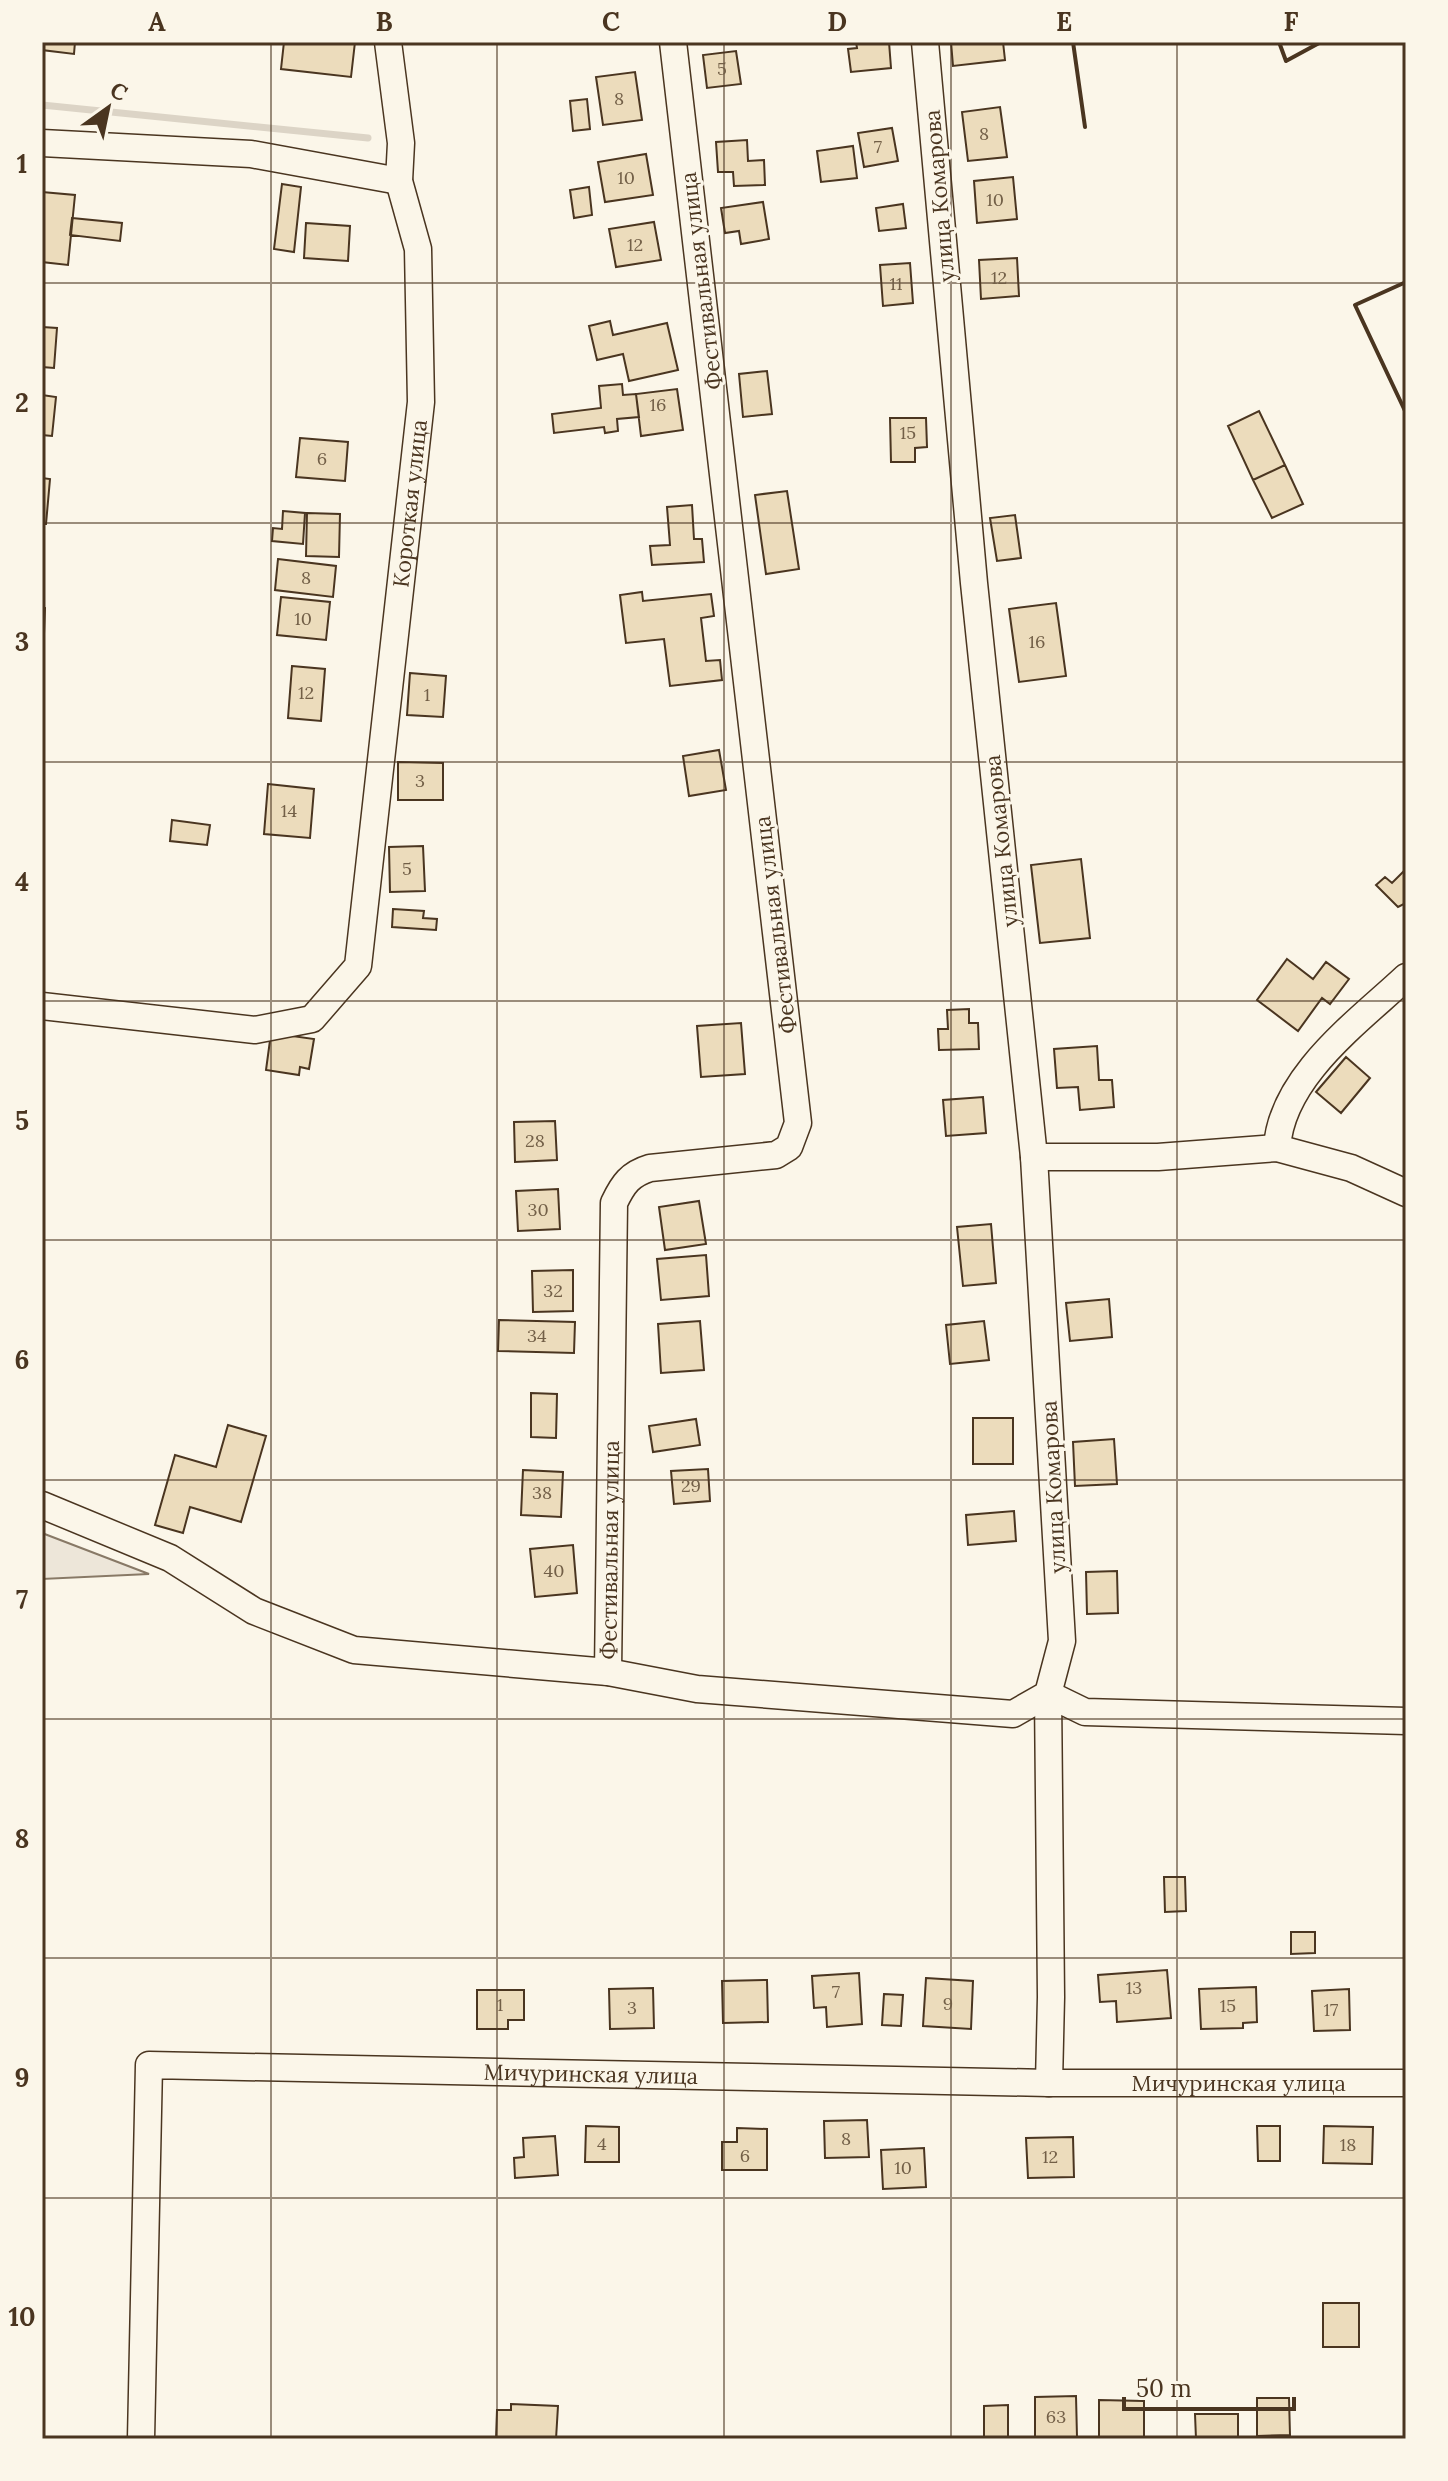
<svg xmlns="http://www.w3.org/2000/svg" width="1448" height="2481" viewBox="0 0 1448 2481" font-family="Lora,serif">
<rect width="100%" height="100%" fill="#fbf6e9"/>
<path fill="#ede6d9" stroke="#887966" stroke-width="2" d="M42 1533 149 1574 42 1579Z"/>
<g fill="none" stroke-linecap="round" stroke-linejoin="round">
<path stroke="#dcd4c6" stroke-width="7" d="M42 105 368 138"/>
</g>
<path fill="#ecdcbc" stroke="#4a3520" stroke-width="2" d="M42 42H75L74 54 42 50Z
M284 42H355L351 77 281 69Z
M856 42H889L891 68 851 72 848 49 857 48Z
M951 42H1003L1005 60 953 66Z
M736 51 741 84 707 88 703 55Z
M635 72 642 120 603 125 596 77Z
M587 99 590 129 573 131 570 101Z
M1000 107 1007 157 968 161 962 112Z
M892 128 898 161 864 167 858 133Z
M747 140 748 161 764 160 765 185 734 186 733 172H718L716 142Z
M853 146 857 178 821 182 817 151Z
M646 154 653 195 605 202 598 162Z
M1013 177 1017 219 977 223 974 181Z
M282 184 301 187 294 252 274 249Z
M589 187 592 215 574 218 570 190Z
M42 192 75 195 68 265 42 262Z
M763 202 769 239 741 244 739 231 725 233 721 208Z
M903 204 906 228 879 231 876 208Z
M72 218 122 223 120 241 70 235Z
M654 222 661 260 616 267 609 229Z
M306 223 350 226 348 261 304 258Z
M1017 258 1019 296 981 299 979 260Z
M910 263 913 303 883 306 880 265Z
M610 321 613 335 667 323 678 370 629 381 623 354 597 360 589 326Z
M42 327 57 328 54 368 42 367Z
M767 371 772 414 743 417 739 374Z
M622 384 623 395 636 394 639 417 617 419 618 431 605 433 604 427 554 433 552 414 601 408 599 386Z
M677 389 683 430 641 436 636 394Z
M42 395 56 397 52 436 42 435Z
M1259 411 1285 465 1253 480 1228 426Z
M890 418H926L927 447 915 448V462H891Z
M300 438 348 442 345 481 296 477Z
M1285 465 1303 504 1272 518 1253 480Z
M42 478 50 479 46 524H42Z
M787 491 799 569 766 574 755 495Z
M692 505 694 539H702L704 562 652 565 650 546 670 545 667 507Z
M283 511 305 513 303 544 272 541 273 528 282 529Z
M307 513 340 514 339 557 306 556Z
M1015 515 1021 558 997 561 990 518Z
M278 559 336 566 333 597 275 590Z
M642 592 643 601 711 594 714 616 701 618 706 661 720 660 722 680 670 686 664 639 626 643 620 595Z
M281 597 330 602 326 640 277 635Z
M1056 603 1066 676 1019 682 1009 609Z
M42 607 45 608 43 659 42 658Z
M292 666 325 669 321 721 288 718Z
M410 673 446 676 443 717 407 715Z
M719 750 726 790 689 796 683 756Z
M398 762 443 763V800H398Z
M268 784 314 789 310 838 264 834Z
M172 820 210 825 207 845 170 841Z
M423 846 425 891 390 892 389 847Z
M1081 859 1090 938 1040 943 1031 865Z
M1406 869V903L1398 907 1376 885 1385 877 1392 883Z
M393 909 424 911 423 918 437 919 436 930 392 927Z
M1287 959 1313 979 1326 962 1349 979 1330 1004 1322 998 1298 1031 1257 1000Z
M969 1009V1023H978L979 1049 939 1050 938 1029H948L947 1010Z
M741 1023 745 1074 701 1077 697 1026Z
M271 1033 314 1039 309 1069 300 1067 299 1075 266 1070Z
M1097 1046 1099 1080H1112L1114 1107 1080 1110 1078 1087 1057 1088 1054 1049Z
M1346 1057 1370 1078 1341 1113 1316 1092Z
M983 1097 986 1133 946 1136 943 1100Z
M555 1121 557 1160 515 1162 514 1122Z
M558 1189 560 1229 518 1231 516 1191Z
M699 1201 706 1244 665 1250 659 1207Z
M991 1224 996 1283 963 1286 957 1227Z
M706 1255 709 1296 661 1300 657 1259Z
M573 1270V1311L533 1312 532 1271Z
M1109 1299 1112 1337 1070 1341 1066 1303Z
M499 1320 575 1322 574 1353 498 1351Z
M700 1321 704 1370 661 1373 658 1324Z
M984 1321 989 1360 950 1364 946 1325Z
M531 1393 557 1394 556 1438 531 1437Z
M973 1418H1013V1464H973Z
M696 1419 700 1445 653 1452 649 1426Z
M228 1425 266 1436 241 1522 190 1507 183 1533 155 1525 175 1455 216 1467Z
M1114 1439 1117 1484 1075 1486 1073 1442Z
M708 1469 710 1501 674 1504 671 1471Z
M523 1470 563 1472 561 1517 521 1515Z
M1014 1511 1016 1541 968 1545 966 1515Z
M573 1545 577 1593 535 1597 530 1549Z
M1117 1571 1118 1613 1087 1614 1086 1572Z
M1164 1877H1185L1186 1911 1165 1912Z
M1291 1932H1315V1953L1291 1954Z
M1167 1970 1171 2018 1117 2022 1116 2001 1100 2002 1098 1975Z
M859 1973 862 2024 827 2027 826 2007 814 2008 812 1976Z
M926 1978 973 1981 971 2029 923 2026Z
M767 1980 768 2022 723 2023 722 1981Z
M1256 1987 1257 2022 1243 2023V2028L1201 2029 1199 1989Z
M653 1988 654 2028 610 2029 609 1989Z
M1349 1989 1350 2030 1314 2031 1312 1991Z
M477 1990H524V2020H508V2029H477Z
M884 1994 903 1995 901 2026 882 2025Z
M867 2120 869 2157 825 2158 824 2121Z
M586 2126 619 2127V2162H585Z
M1257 2126H1280V2161H1258Z
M1324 2126 1373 2127 1372 2164 1323 2163Z
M737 2128 767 2129V2170H722V2142H737Z
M555 2136 558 2175 515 2178 514 2158 524 2157 523 2138Z
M1073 2137 1074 2177 1028 2178 1026 2138Z
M924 2148 926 2187 883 2189 881 2150Z
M1323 2303H1359V2347H1323Z
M1076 2396 1077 2437H1035V2397Z
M1257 2398H1289L1290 2435 1257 2436Z
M1099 2400 1144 2401V2439H1099Z
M511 2404 558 2406 556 2439H496L497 2410H511Z
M1008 2405V2439H984V2406Z
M1195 2414H1238V2439H1196Z"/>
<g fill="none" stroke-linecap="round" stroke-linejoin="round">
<defs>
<g id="minor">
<path d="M42 143 251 154 399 181"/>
<path id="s1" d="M42 1006 255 1030 312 1019 358 966 421 402 418 249 399 181 401 143 388 42"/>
<path d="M1277 1148C1281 1077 1358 1022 1406 977"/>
<path d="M1034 1157H1158L1277 1148 1351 1168 1406 1193"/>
<path d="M42 1505 170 1558 254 1611 354 1650 608 1672 697 1689 1013 1714 1048 1694 1062 1641 1034 1157 974 583 925 42"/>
<path id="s2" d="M608 1672 614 1203C623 1184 630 1174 650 1168L776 1155 789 1147 798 1123 673 42"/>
<path d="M1049 2083 1051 1997 1048 1694 1085 1712 1406 1721"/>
<path id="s3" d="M141 2439 149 2065 1049 2083H1406"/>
</g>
</defs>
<use href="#minor" stroke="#4a3520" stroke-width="29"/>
<use href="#minor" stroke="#fbf6e9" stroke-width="26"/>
<path stroke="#4a3520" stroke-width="4" d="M1073 42 1085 127
M1279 42 1286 61 1321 42
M1406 282 1355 305 1406 413"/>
</g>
<path fill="none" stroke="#4a3520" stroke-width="2" stroke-opacity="0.55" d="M271 42V2439M497 42V2439M724 42V2439M951 42V2439M1177 42V2439M42 283H1406M42 523H1406M42 762H1406M42 1001H1406M42 1240H1406M42 1480H1406M42 1719H1406M42 1958H1406M42 2198H1406"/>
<g text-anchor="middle" stroke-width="6" stroke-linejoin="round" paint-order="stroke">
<g font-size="18" fill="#725f47">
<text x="722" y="75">5</text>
<text x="619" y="105">8</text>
<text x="984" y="140">8</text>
<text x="878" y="153">7</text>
<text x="626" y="184">10</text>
<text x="995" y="206">10</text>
<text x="635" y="251">12</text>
<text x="999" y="284">12</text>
<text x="896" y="290">11</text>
<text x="658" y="411">16</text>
<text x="908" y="439">15</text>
<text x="322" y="465">6</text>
<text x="306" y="584">8</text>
<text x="303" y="625">10</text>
<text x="1037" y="648">16</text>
<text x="306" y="699">12</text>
<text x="427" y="701">1</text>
<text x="420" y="787">3</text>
<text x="289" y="817">14</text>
<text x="407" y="875">5</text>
<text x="535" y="1147">28</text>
<text x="538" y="1216">30</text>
<text x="553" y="1297">32</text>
<text x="537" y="1342">34</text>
<text x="691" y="1492">29</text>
<text x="542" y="1499">38</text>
<text x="554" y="1577">40</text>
<text x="1134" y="1994">13</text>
<text x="836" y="1998">7</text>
<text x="948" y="2010">9</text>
<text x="500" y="2011">1</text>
<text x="1228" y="2012">15</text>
<text x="632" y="2014">3</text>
<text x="1331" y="2016">17</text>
<text x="846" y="2145">8</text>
<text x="602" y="2150">4</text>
<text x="1348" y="2151">18</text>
<text x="745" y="2162">6</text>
<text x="1050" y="2163">12</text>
<text x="903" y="2174">10</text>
<text x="1056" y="2423">63</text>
</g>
<g font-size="22" fill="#4a3520" stroke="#fbf6e9">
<text transform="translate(939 196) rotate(-95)" y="8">улица Комарова</text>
<text transform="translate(701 281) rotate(-97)" y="8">Фестивальная улица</text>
<text dy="8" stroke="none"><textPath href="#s1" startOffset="808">Короткая улица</textPath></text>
<text transform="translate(1001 841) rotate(-96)" y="8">улица Комарова</text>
<text transform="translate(775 925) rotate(-97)" y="8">Фестивальная улица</text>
<text transform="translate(1053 1487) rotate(-93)" y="8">улица Комарова</text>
<text dy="8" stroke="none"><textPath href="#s2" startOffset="122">Фестивальная улица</textPath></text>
<text dy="8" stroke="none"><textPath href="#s3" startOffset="816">Мичуринская улица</textPath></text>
<text dy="8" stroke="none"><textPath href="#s3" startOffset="1464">Мичуринская улица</textPath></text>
</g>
</g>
<rect width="1448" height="2481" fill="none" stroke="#fbf6e9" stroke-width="88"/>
<g transform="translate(108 108) rotate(33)" stroke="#fbf6e9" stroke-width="6" paint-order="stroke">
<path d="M0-6L14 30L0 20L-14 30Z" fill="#4a3520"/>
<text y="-12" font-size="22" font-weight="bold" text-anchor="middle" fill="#4a3520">С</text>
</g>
<path d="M1124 2397v12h170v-12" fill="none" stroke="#4a3520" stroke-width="4"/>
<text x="1136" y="2397" font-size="24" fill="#4a3520" stroke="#fbf6e9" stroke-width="6" paint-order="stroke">50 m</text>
<rect x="44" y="44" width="1360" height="2393" fill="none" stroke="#4a3520" stroke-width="3"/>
<g font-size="26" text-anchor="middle" font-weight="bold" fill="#4a3520">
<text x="157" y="31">A</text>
<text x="384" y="31">B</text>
<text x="611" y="31">C</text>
<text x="837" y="31">D</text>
<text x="1064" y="31">E</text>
<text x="1291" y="31">F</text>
<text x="22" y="173">1</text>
<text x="22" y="412">2</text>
<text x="22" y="651">3</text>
<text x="22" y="891">4</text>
<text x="22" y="1130">5</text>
<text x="22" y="1369">6</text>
<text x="22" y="1609">7</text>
<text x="22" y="1848">8</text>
<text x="22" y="2087">9</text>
<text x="22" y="2326">10</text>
</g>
</svg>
